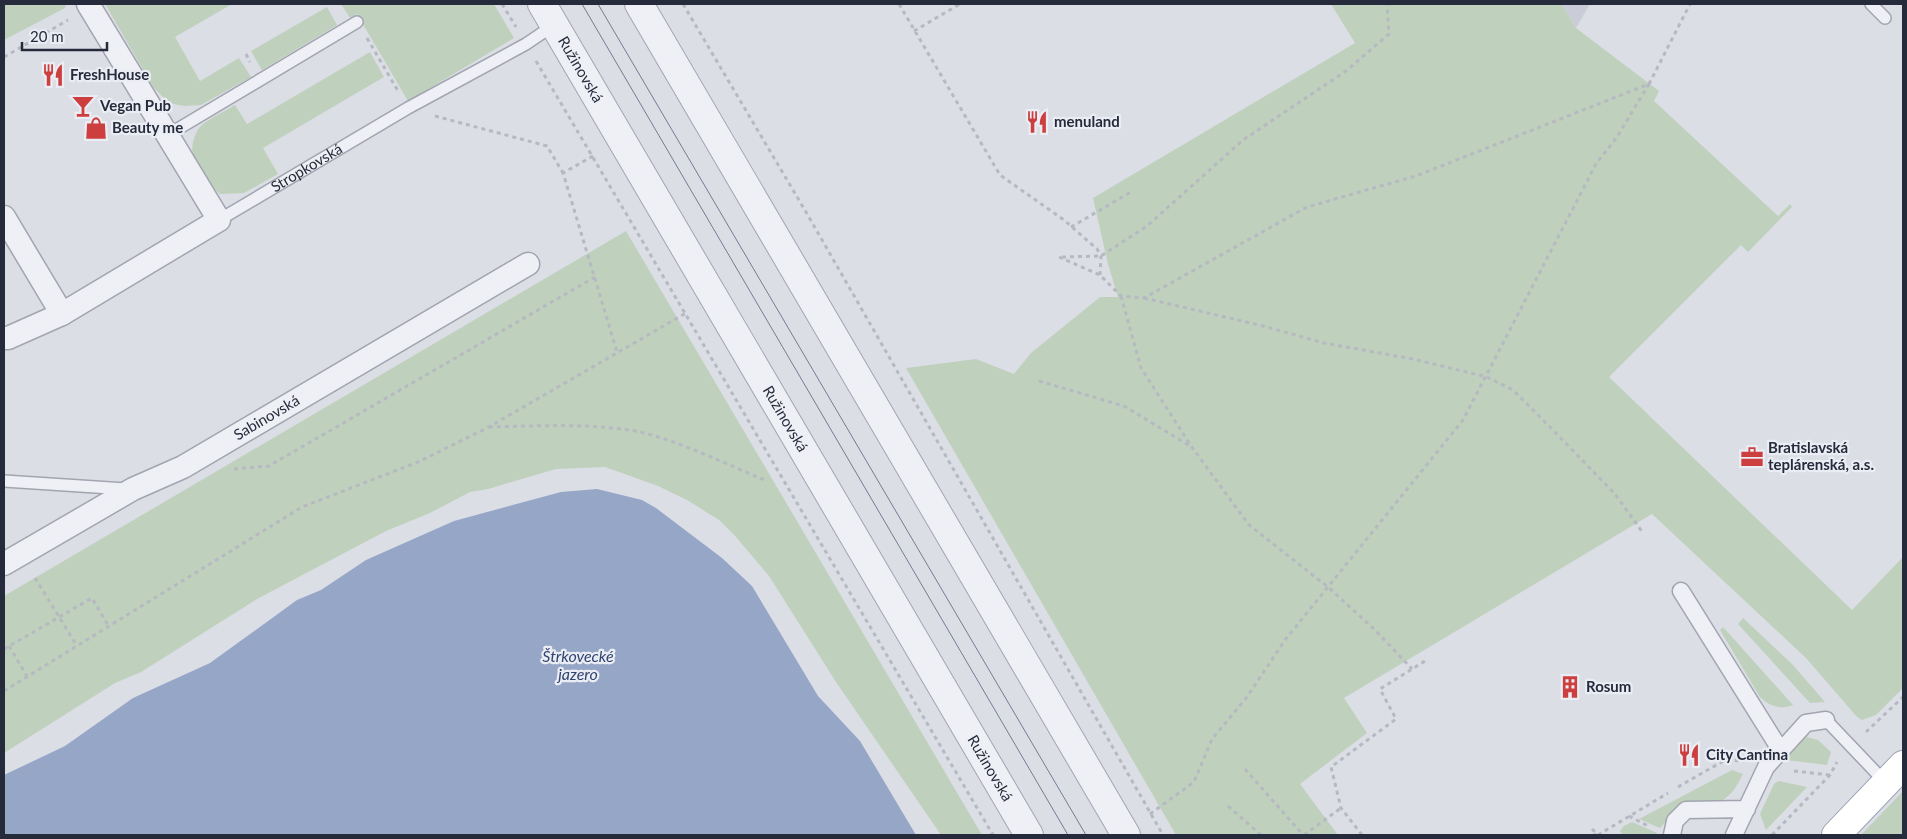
<svg xmlns="http://www.w3.org/2000/svg" width="1907" height="839" viewBox="0 0 1907 839" font-family="Lato,sans-serif">
<rect width="100%" height="100%" fill="#dcdee6"/>
<path fill="#cacdd8" d="M1562 4H1590L1576 28Z"/>
<path fill="#bfd0bd" d="M4 4H66L65 8 4 40Z
M105 4H232L175 37 200 81 239 58 251 77 201 105 184 106 169 103 153 87Z
M341 4H494L514 38 408 101 357 14 350 18Z
M1331 4H1562L1576 28 1659 91 1654 101 1778 216 1790 204 1792 207 1748 252 1741 245 1609 377 1852 610 1903 557V688L1876 715 1862 720 1857 717 1806 658 1652 514 1344 698 1367 733 1300 784 1338 835H1176L906 368 976 359 1014 374 1031 353 1100 297H1118L1108 264 1093 198 1355 43Z
M327 7 337 25 262 70 251 51Z
M370 52 384 77 263 148 278 174 244 193 220 194C200 176 182 155 199 128 204 121 227 110 235 105L247 124Z
M626 231 982 835H941L836 682 769 576 736 537 719 520 687 500 658 486 605 467 556 469 488 489 470 492 430 513 386 531 257 599 141 672 115 683 4 753V596Z
M1743 618 1793 665 1825 702 1810 703 1738 624Z
M1723 627 1793 705C1780 710 1769 706 1760 697L1720 630Z
M1807 737 1818 740 1831 752 1827 765 1786 760C1791 748 1793 741 1807 737Z
M1732 770 1743 774C1726 809 1716 802 1681 805L1660 828 1639 819Z
M1779 781 1807 787 1766 830 1760 814 1774 784Z
M1903 791V835H1861Z
M1632 822 1657 833 1656 835H1622L1620 831 1624 826Z"/>
<path fill="#96a6c7" d="M597 489 642 500 656 508 722 558 752 586 818 696 860 741 916 835H4V775L65 746 133 698 210 663 297 600 321 590 366 560 454 521 561 492Z"/>
<g fill="none" stroke-linecap="round" stroke-linejoin="round">
<defs>
<g id="service">
<path d="M1871 4 1885 18"/>
<path d="M166 136 357 22"/>
<path id="s1" d="M219 220 408 108 526 44 554 25"/>
<path d="M4 481 126 489"/>
<path d="M1826 720 1886 783"/>
</g>
<path id="pedestrian" d="M1681 591 1781 751
M1672 835 1675 821 1686 810 1747 809
M1734 835 1766 767 1806 723 1826 720"/>
<g id="minor">
<path d="M4 217 62 314"/>
<path d="M4 338H8L62 314 219 220 88 4"/>
<path id="s2" d="M4 564 133 489 183 467 528 264"/>
</g>
<g id="tertiary">
<path id="s3" d="M542 4 1029 835"/>
<path d="M639 4 1126 835"/>
</g>
<path id="primary" d="M1836 835 1903 765"/>
</defs>
<use href="#service" stroke="#a2a5b0" stroke-width="14"/>
<use href="#pedestrian" stroke="#a2a5b0" stroke-width="19"/>
<use href="#minor" stroke="#a2a5b0" stroke-width="25"/>
<use href="#tertiary" stroke="#a2a5b0" stroke-width="30"/>
<use href="#primary" stroke="#9ba1b2" stroke-width="30"/>
<path stroke="#b6b9c1" stroke-width="3" stroke-dasharray="4 4" stroke-linecap="butt" d="M502 4 516 27
M683 4 806 212 1163 835
M899 4 1000 175 1064 220 1097 249 1101 256 1100 275
M914 31 960 4
M367 38 398 91
M246 54 250 62
M4 57 68 20
M536 61 993 835
M435 116 547 146 563 173
M593 156 563 173 617 352
M1071 227 1131 192
M1059 257 1100 275 1121 296 1144 298 1307 207 1416 176 1649 84 1690 4
M1062 257 1101 256 1147 226 1243 140 1346 71 1389 34 1387 4
M1121 296 1141 368 1191 446 1249 525 1328 587 1375 630 1412 669
M1144 298 1263 326 1324 343 1413 359 1487 377 1513 390 1545 422 1615 494 1643 533
M1039 381 1124 406 1190 446
M489 427C537 426 588 423 635 431 676 439 725 464 765 480
M234 469 269 466 595 277
M35 578 77 646
M9 646 27 676
M4 649 92 598 109 627
M4 691 302 507 418 462 487 428 686 313
M1866 732 1903 697
M1245 769 1303 835
M1794 771 1830 775
M1678 787 1725 760 1744 761
M1228 806 1261 835
M1150 814 1194 782 1212 739 1247 697 1285 640 1463 420 1596 164 1617 137 1649 84
M1629 816 1650 827
M1592 829 1597 834 1594 835
M1304 835 1341 808
M1362 835 1341 808 1331 767 1396 719 1380 689 1425 661
M1598 835 1668 793
M1772 835 1830 775 1837 762"/>
<use href="#service" stroke="#eef0f5" stroke-width="11"/>
<use href="#pedestrian" stroke="#eef0f5" stroke-width="16"/>
<use href="#minor" stroke="#eef0f5" stroke-width="22"/>
<use href="#tertiary" stroke="#eef0f5" stroke-width="28"/>
<use href="#primary" stroke="#fff" stroke-width="28"/>
<path stroke="#757b90" stroke-width="1" d="M582 4 1068 835
M598 4 1086 835"/>
</g>
<defs>
<symbol id="restaurant-bare" viewBox="-9 -9 18 18"><path d="M-5-6h1v4h1v-4h1v4h1v-4h1v5L-1.5 .5V6h-2V.5L-5-1ZM5-6V6H3V1.5H1.5Q1.5-4 5-6Z" fill="#cd3f3f" stroke="#ebedf4" stroke-width="2.5" paint-order="stroke"/></symbol>
<symbol id="bar-bare" viewBox="-9 -9 18 18"><path d="M-6-5H6L.8 .8V4.5H3.5V6h-7V4.5H-.8V.8Z" fill="#cd3f3f" stroke="#ebedf4" stroke-width="2.5" paint-order="stroke"/></symbol>
<symbol id="shop-bare" viewBox="-9 -9 18 18"><path d="M-5-2.5h2.3a2.7 3.5 0 0 1 5.4 0H5L5.5 6h-11ZM-1.5-2.5h3a1.5 2.3 0 0 0-3 0Z" fill="#cd3f3f" stroke="#ebedf4" stroke-width="2.5" paint-order="stroke"/></symbol>
<symbol id="office-bare" viewBox="-9 -9 18 18"><path d="M-6-3h4V-5.5h4V-3h4V5H-6ZM-1-4.5V-3h2v-1.5ZM-6 0V1H6V0Z" fill="#cd3f3f" stroke="#ebedf4" stroke-width="2.5" paint-order="stroke"/></symbol>
<symbol id="building-bare" viewBox="-9 -9 18 18"><path d="M-4-6H4V6H1V3H-1V6H-4ZM-2.5-4.3h1.7v1.8h-1.7ZM.8-4.3h1.7v1.8H.8ZM-2.5-1h1.7V.8h-1.7ZM.8-1h1.7V.8H.8Z" fill="#cd3f3f" stroke="#ebedf4" stroke-width="2.5" paint-order="stroke"/></symbol>
</defs>
<g fill-rule="evenodd">
<use href="#restaurant-bare" x="37" y="59" width="32" height="32"/>
<use href="#bar-bare" x="67" y="90" width="32" height="32"/>
<use href="#restaurant-bare" x="1021" y="106" width="32" height="32"/>
<use href="#shop-bare" x="80" y="112" width="32" height="32"/>
<use href="#office-bare" x="1736" y="441" width="32" height="32"/>
<use href="#building-bare" x="1554" y="671" width="32" height="32"/>
<use href="#restaurant-bare" x="1673" y="739" width="32" height="32"/>
</g>
<g text-anchor="middle" stroke-width="4.5" stroke-linejoin="round" paint-order="stroke">
<g font-size="15" fill="#262b3c" stroke="#ebedf4">
<text dy="5" stroke="none"><textPath href="#s3" startOffset="76">Ružinovská</textPath></text>
<text dy="5" stroke="none"><textPath href="#s1" startOffset="102">Stropkovská</textPath></text>
<text dy="5" stroke="none"><textPath href="#s2" startOffset="301">Sabinovská</textPath></text>
<text dy="5" stroke="none"><textPath href="#s3" startOffset="481">Ružinovská</textPath></text>
<text dy="5" stroke="none"><textPath href="#s3" startOffset="886">Ružinovská</textPath></text>
</g>
<g font-size="15" font-weight="bold" fill="#262b3c" stroke="#ebedf4" text-anchor="start">
<text x="70" y="80">FreshHouse</text>
<text x="100" y="111">Vegan Pub</text>
<text x="1054" y="127">menuland</text>
<text x="112" y="133">Beauty me</text>
<text x="1768" y="453">Bratislavská<tspan x="1768" dy="17">teplárenská, a.s.</tspan></text>
<text x="1586" y="692">Rosum</text>
<text x="1706" y="760">City Cantina</text>
</g>
<g font-size="16" font-style="italic" fill="#304370" stroke="#ebedf4">
<text x="578" y="662">Štrkovecké<tspan x="578" dy="18">jazero</tspan></text>
</g>
</g>
<rect width="1907" height="839" fill="none" stroke="#262b3c" stroke-width="10"/>
<path d="M22 42v8h85v-8" fill="none" stroke="#262b3c" stroke-width="2.5"/>
<text x="30" y="42" font-size="15" fill="#262b3c" stroke="#ebedf4" stroke-width="4" paint-order="stroke">20 m</text>
</svg>
